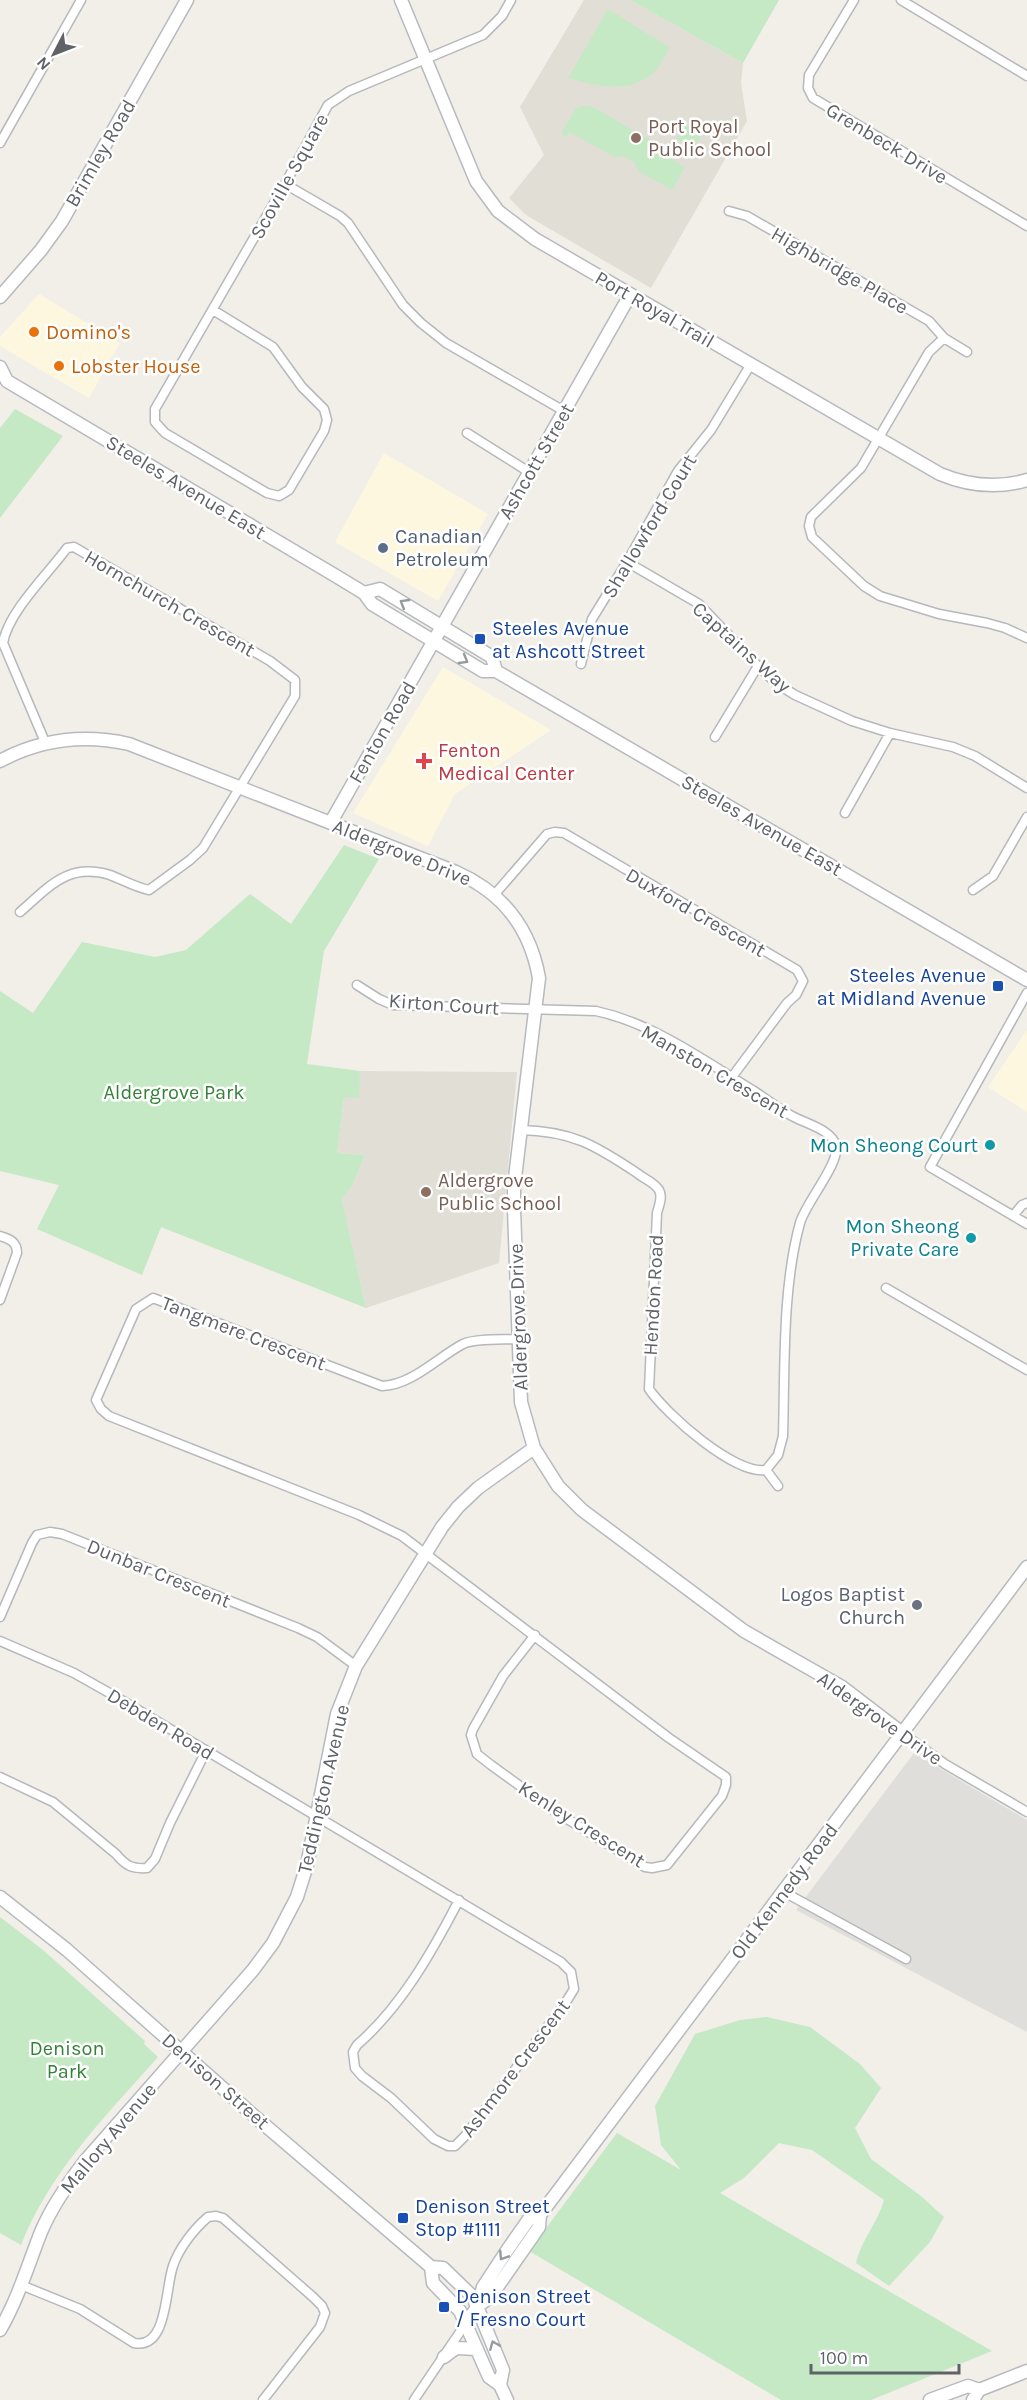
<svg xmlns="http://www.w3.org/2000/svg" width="1027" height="2400" viewBox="0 0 1027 2400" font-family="Karla,sans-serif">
<rect width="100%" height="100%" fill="#f1efe8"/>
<path fill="#fef7e0" d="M39 294 120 343 89 398 0 346V337Z
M384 453 488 514 438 601 335 542Z
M443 667 551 730 455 794 428 846 353 813Z
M1027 1030V1112L988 1087Z"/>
<path fill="#e0deda" d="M914 1753 1027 1820V2032L796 1910Z"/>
<path fill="#e1ded6" d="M584 0H630L743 63 741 83 747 121 651 288 526 215 509 198 544 155 520 107Z
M360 1071 517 1072 499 1263 366 1308 342 1199 352 1186 365 1155 337 1153 344 1097H358Z"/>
<path fill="#c5e8c5" d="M630 0H779L743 63Z
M608 9 670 48C665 55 660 66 654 72 629 95 597 86 568 78Z
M582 106H591L666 149 674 161 685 167 672 190 638 171 634 162 623 156 615 157 569 132 567 137 561 134 576 108Z
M684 124 702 134 693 149 676 139Z
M15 409 63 436 0 518V428Z
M344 845 379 859 324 951 307 1064 360 1071 359 1098 344 1097 337 1153 365 1155 352 1186 342 1199 366 1308 161 1227 142 1275 37 1229 59 1185 0 1171V991L33 1013 82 942 155 957 186 950 250 894 291 924Z
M0 1917 43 1950 145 2041 144 2044 158 2057C106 2116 50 2171 21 2245L0 2233Z
M767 2017 810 2027 860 2064 881 2088 855 2128 871 2159 921 2196 944 2217 930 2242 889 2286 856 2263C861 2240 878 2223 884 2200L812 2150 779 2143 744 2178 720 2193 992 2351 871 2400H781L529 2251 617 2133 681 2170 661 2145 655 2106 695 2034 740 2020Z"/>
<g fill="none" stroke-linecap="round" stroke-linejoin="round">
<defs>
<path id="street" d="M854 0 809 75 808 88 813 98 1027 226
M901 0 1027 76
M0 143 81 0
M285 184 340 216 348 223 403 305 421 323 446 343 564 411
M729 211 747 216 929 321 944 338 929 352 861 468 811 517 809 526 812 537 864 586 880 596 939 614 987 623 1005 628 1027 638
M213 310 273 347 302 387 324 409 327 420 324 431 289 490 279 496 267 493 165 433 155 422V409L285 184 328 105 349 91 483 35 502 16 511 0
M944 338 967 352
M467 433 529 472
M627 562 699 604 758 666 776 683 795 695 852 721 890 733 953 747 975 756 1027 788
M581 664 592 619 627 562 678 471 711 430 751 364
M715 737 758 666
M845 813 890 733
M973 890 993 876 1027 817
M495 894 547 834 555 832 564 833 797 970 803 981 796 995 787 1003 732 1077
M20 912C49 887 68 862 110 875 123 880 135 887 149 890L190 860 203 848 295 696V680L270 661 74 547 67 548C48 574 8 612 3 643L45 742
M357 985 379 999 393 1005 596 1011C614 1015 631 1021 648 1029 682 1044 721 1071 754 1091 768 1100 781 1111 796 1118 808 1124 833 1131 836 1146 840 1163 805 1204 800 1223 782 1288 785 1368 783 1436L778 1455 766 1470
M1027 993 930 1167 1027 1224
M520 1130C572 1131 595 1145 637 1173 644 1179 654 1182 659 1190 663 1197 659 1205 657 1213L649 1389C667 1415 735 1475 766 1470
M1013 1216 1022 1205 1027 1203
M0 1236C10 1239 17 1242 17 1253L0 1300
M886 1288 1027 1370
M519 1339C504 1340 476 1338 463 1344 438 1357 412 1385 382 1386L153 1298 136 1309 96 1400 101 1409 109 1416 359 1515 402 1536 669 1738 726 1777V1785L722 1796 667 1865 652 1868 645 1867 556 1812 491 1765 477 1754 471 1735 473 1729 503 1676 535 1635
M766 1470 778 1486
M0 1617 32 1543 37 1535 50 1532 62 1534 298 1628 317 1637 356 1666
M0 1641 74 1673 113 1695 561 1962 571 1972 574 1989 566 2002 465 2136 455 2146H448L434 2139 391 2098 362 2076 355 2068 353 2052 357 2045C401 2007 432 1952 459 1900
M902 1733 945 1764 1027 1812
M0 1777 53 1802 116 1854C126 1866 132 1869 147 1868L155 1859 170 1823 206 1751
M784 1892 906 1959
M21 2285 80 2309 134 2343C168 2350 165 2288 173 2266 179 2248 194 2229 208 2217L216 2216 223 2218 313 2297 322 2306 325 2313 320 2327 263 2400
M414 2400 466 2323"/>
<path id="secondary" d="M401 0 476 181 498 211 535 239 940 474C969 486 997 489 1027 480
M0 297 41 250 62 221 187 0
M0 367 7 381 336 576 364 593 372 604 483 671H496L1027 980
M364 593 380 589 492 657 496 671
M0 761C41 739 84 734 129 744L456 872C503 893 530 927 539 978L514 1186V1209L521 1402 534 1448 558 1486 582 1510 744 1631 842 1687 902 1733
M331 822 630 295
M0 1897 67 1950 253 2115 431 2267 443 2268 473 2297 503 2370 500 2385
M431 2267 433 2283 460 2311 489 2377 500 2385 507 2400
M478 2306 483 2287 508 2249 529 2219 540 2215
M466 2323 478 2306 491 2296 539 2227 540 2215 1027 1567
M0 2330C18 2299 28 2265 41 2232 52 2206 68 2183 85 2161L253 1970 273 1943 297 1897 307 1865 337 1714 356 1666 442 1527 458 1507 478 1488 534 1448
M444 2357 456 2348 477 2349
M930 2400 968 2386 979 2390
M973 2400 979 2390 1027 2371"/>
</defs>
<use href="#street" stroke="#b5b8bc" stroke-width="11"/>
<use href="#secondary" stroke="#b6babf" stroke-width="15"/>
<use href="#street" stroke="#fff" stroke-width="8"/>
<use href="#secondary" stroke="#fff" stroke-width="12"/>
</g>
<defs><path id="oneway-chevron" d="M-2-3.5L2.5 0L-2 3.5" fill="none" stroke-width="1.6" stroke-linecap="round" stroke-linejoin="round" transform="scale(1.5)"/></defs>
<g stroke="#979a9d">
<use href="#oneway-chevron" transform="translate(404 603) rotate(-149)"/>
<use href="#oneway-chevron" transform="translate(464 660) rotate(30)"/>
<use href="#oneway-chevron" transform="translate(503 2256) rotate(123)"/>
<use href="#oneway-chevron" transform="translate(494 2345) rotate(-112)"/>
</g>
<g fill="#8d6e63" stroke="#fff" stroke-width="2">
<circle cx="636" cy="138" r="6"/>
<circle cx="426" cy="1192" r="6"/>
</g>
<g fill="#e8710a" stroke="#fff" stroke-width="2">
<circle cx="34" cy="332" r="6"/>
<circle cx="59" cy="366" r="6"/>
</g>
<circle fill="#5c6f8a" stroke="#fff" stroke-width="2" cx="383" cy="548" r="6"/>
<g fill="#1a4fb4" stroke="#fff" stroke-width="2">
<rect x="474" y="633" width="12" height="12" rx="3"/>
<rect x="992" y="980" width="12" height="12" rx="3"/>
<rect x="397" y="2212" width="12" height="12" rx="3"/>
<rect x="438" y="2301" width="12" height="12" rx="3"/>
</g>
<path fill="#e0444e" stroke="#fff" stroke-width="2" d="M421 752h6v6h6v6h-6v6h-6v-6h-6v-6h6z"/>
<g fill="#0f9aa8" stroke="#fff" stroke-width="2">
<circle cx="990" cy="1145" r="6"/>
<circle cx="971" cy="1238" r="6"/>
</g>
<circle fill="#6b7280" stroke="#fff" stroke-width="2" cx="917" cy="1605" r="6"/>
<g text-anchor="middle" stroke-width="5" stroke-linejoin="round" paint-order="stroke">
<g font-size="20" fill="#785e54" stroke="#fff" text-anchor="start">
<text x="648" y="133">Port Royal<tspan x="648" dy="23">Public School</tspan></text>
<text x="438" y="1187">Aldergrove<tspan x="438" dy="23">Public School</tspan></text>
</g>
<g font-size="20" fill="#5f6368" stroke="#fff">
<text transform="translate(887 143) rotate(31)" y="7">Grenbeck Drive</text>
<text transform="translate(100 153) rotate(-60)" y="7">Brimley Road</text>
<text transform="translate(289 176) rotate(-61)" y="7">Scoville Square</text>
<text transform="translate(840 270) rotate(30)" y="7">Highbridge Place</text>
<text transform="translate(655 309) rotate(30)" y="7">Port Royal Trail</text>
<text transform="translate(536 461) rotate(-60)" y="7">Ashcott Street</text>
<text transform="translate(186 487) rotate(31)" y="7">Steeles Avenue East</text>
<text transform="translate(649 526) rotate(-59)" y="7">Shallowford Court</text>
<text transform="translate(170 603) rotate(30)" y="7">Hornchurch Crescent</text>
<text transform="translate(742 647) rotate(42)" y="7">Captains Way</text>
<text transform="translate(382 732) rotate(-60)" y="7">Fenton Road</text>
<text transform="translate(762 825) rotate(30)" y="7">Steeles Avenue East</text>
<text transform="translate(402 852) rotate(22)" y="7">Aldergrove Drive</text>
<text transform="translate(696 912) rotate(30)" y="7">Duxford Crescent</text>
<text transform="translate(444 1004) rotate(4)" y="7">Kirton Court</text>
<text transform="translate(715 1071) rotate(30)" y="7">Manston Crescent</text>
<text transform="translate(653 1295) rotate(-87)" y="7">Hendon Road</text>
<text transform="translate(518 1317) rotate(-92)" y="7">Aldergrove Drive</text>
<text transform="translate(244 1333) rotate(21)" y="7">Tangmere Crescent</text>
<text transform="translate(159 1573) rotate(22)" y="7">Dunbar Crescent</text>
<text transform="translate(880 1718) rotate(35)" y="7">Aldergrove Drive</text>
<text transform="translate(161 1724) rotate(31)" y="7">Debden Road</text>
<text transform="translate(323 1789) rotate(-77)" y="7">Teddington Avenue</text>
<text transform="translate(582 1824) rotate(32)" y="7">Kenley Crescent</text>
<text transform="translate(784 1891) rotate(-53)" y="7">Old Kennedy Road</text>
<text transform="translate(515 2068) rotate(-53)" y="7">Ashmore Crescent</text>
<text transform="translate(216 2081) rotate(41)" y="7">Denison Street</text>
<text transform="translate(108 2138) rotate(-50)" y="7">Mallory Avenue</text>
</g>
<g font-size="20" fill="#c56008" stroke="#fff" text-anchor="start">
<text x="46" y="339">Domino's</text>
<text x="71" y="373">Lobster House</text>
</g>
<g font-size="20" fill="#4e5e75" stroke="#fff" text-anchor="start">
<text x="395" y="543">Canadian<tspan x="395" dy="23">Petroleum</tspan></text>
</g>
<g font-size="20" fill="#164399" stroke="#fff" text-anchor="start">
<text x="492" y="635">Steeles Avenue<tspan x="492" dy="23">at Ashcott Street</tspan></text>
<text x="986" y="982" text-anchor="end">Steeles Avenue<tspan x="986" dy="23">at Midland Avenue</tspan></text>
<text x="415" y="2213">Denison Street<tspan x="415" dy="23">Stop #1111</tspan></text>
<text x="456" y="2303">Denison Street<tspan x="456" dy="23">/ Fresno Court</tspan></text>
</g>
<g font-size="20" fill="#be3a42" stroke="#fff" text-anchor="start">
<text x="438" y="757">Fenton<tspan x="438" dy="23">Medical Center</tspan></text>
</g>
<g font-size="20" fill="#348238" stroke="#fff">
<text x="174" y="1099">Aldergrove Park</text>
<text x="67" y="2055">Denison<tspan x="67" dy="23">Park</tspan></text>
</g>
<g font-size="20" fill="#0d838f" stroke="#fff" text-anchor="end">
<text x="978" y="1152">Mon Sheong Court</text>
<text x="959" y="1233">Mon Sheong<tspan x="959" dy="23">Private Care</tspan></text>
</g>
<g font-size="20" fill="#5b616d" stroke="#fff" text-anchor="end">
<text x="905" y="1601">Logos Baptist<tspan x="905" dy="23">Church</tspan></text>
</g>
</g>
<g transform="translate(54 54) rotate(228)" stroke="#ffffff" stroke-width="4.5" paint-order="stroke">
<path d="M0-4.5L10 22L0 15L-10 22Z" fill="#5f6368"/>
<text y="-9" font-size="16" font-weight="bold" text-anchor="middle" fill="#5f6368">N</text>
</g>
<path d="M811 2364v9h148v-9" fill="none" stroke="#5f6368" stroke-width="3"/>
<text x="820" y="2364" font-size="18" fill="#5f6368" stroke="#ffffff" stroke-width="4.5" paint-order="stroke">100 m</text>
</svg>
